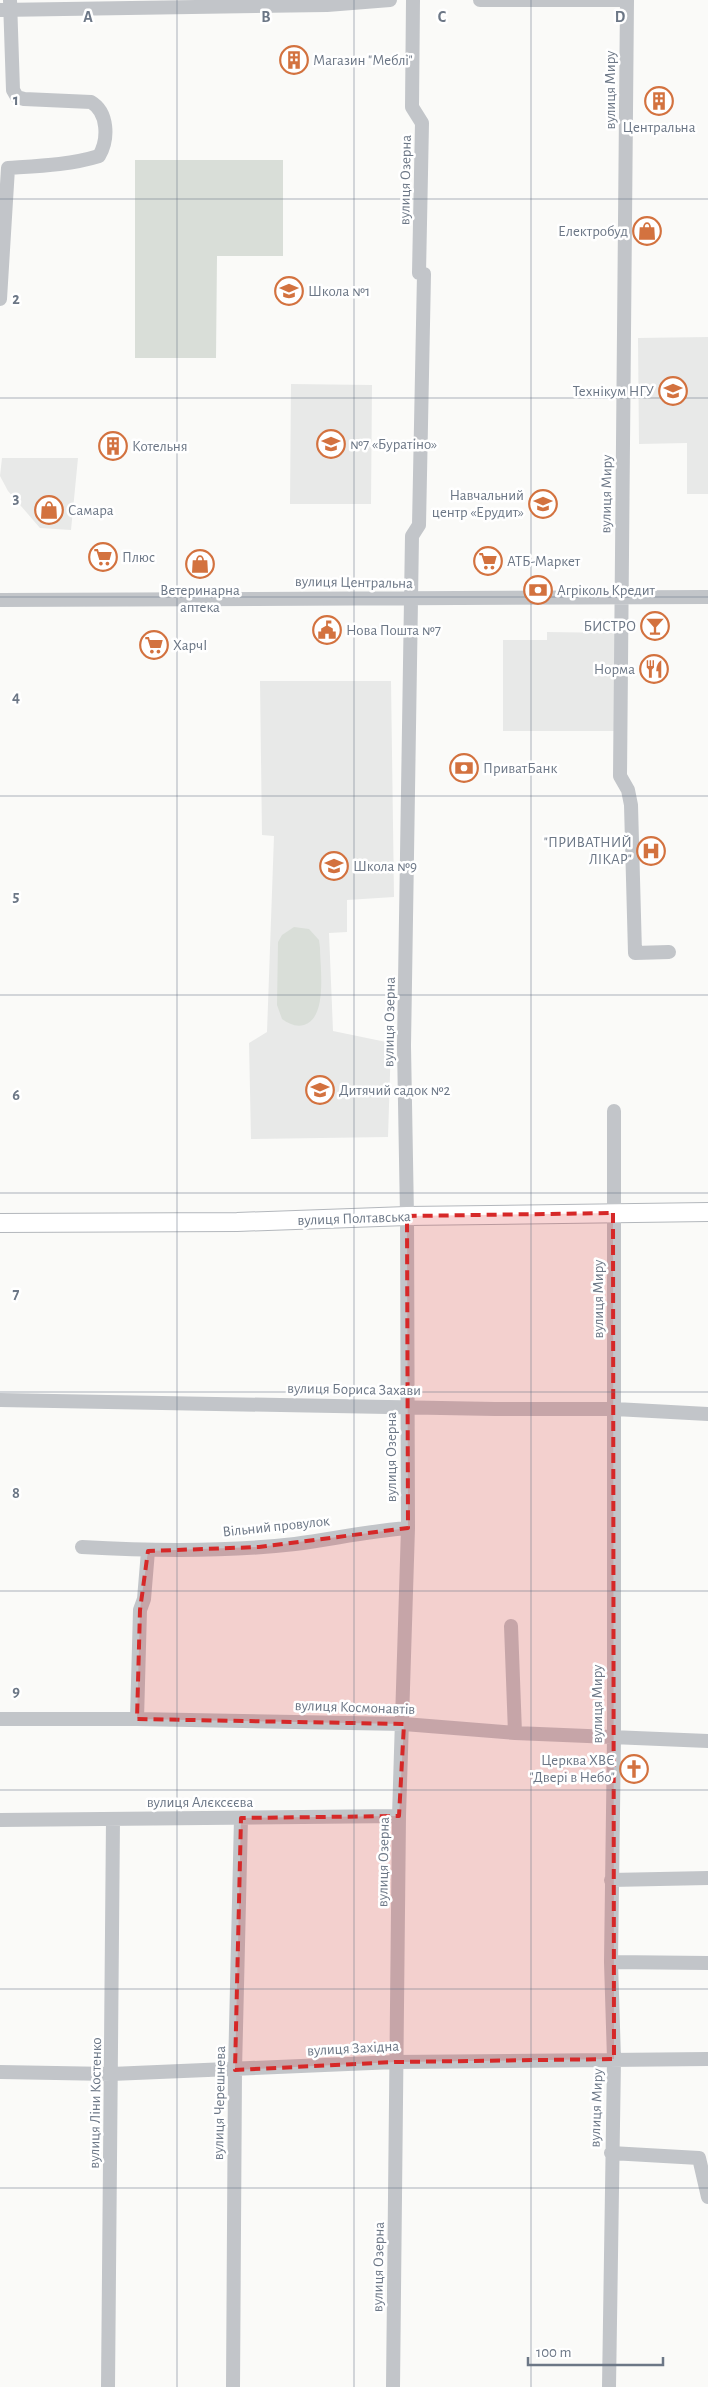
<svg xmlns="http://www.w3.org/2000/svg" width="708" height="2387" viewBox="0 0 708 2387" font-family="'Alegreya Sans',sans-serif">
<rect width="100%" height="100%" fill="#fafaf8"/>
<path fill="#e8e9e8" d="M708 337V494H687V443L639 444 638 338Z
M291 384 372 385 371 504H290Z
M2 458H78L71 530 40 528 8 491 0 476Z
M547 632 619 633 618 731H503V640H547Z
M260 681H391L394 897 347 900V932L329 933 333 1031 391 1043 388 1137 251 1139 249 1043 267 1032 274 836 262 835Z"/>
<path fill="#d9ded8" d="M135 160H283V256H217L216 358H135Z
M294 927 309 929 319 940 320 948C320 967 328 1018 304 1025 296 1027 289 1024 282 1019L277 1005 278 942 282 935Z"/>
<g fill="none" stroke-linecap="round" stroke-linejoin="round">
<defs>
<path id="major" d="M0 1223 237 1222 407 1216 708 1212"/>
</defs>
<use href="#major" stroke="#b3b7bc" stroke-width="20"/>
<path stroke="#c2c5c9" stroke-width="14" d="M413 0 412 107 422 123 419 273
M480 0H620
M627 0 620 776 628 790 631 805 635 953 669 952
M0 10 327 5 390 0
M0 299 8 168C38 166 70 165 99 156 109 139 108 112 91 102L24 99 17 97 13 90 10 0
M0 600 708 597
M0 1400 495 1409H615L708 1414
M82 1547C153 1551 225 1552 295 1544 333 1539 369 1531 408 1528
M511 1626 515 1733
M0 1719H137L404 1724 515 1733 708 1741
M137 1719 140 1610 144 1599 148 1551
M0 1820 399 1816
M611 1880 708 1878
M611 1962 708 1963
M0 2072 111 2074 395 2062 708 2059
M611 2153 699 2158 708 2197
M108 2387 113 1819
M233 2387 235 2070 241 1818
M393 2387 399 1816 408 1528 407 1216 404 1046 412 536 419 525 424 274 419 273
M609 2387 614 2059 611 1962 614 1737V1111"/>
<use href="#major" stroke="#fff" stroke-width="18"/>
</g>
<path fill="#d62828" fill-opacity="0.2" stroke="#d62828" stroke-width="4" stroke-dasharray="10 6" stroke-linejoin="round" d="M613 1213 614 2059 395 2062 235 2070 241 1818 399 1816 404 1724 137 1719 140 1610 148 1551 259 1547 408 1528 407 1216Z"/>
<path fill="none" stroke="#6c7786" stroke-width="1" stroke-opacity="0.55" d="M177 0V2387M354 0V2387M531 0V2387M0 199H708M0 398H708M0 597H708M0 796H708M0 995H708M0 1193H708M0 1392H708M0 1591H708M0 1790H708M0 1989H708M0 2188H708"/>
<defs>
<symbol id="building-ring" viewBox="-11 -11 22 22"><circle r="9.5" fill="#fff" stroke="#d3723f" stroke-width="1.5"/><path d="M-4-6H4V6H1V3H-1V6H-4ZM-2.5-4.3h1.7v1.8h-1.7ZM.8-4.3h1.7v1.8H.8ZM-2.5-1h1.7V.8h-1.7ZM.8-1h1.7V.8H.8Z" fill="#d3723f"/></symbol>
<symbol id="shop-ring" viewBox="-11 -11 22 22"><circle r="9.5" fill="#fff" stroke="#d3723f" stroke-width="1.5"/><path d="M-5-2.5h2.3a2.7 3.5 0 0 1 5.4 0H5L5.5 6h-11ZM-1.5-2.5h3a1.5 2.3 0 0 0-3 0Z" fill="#d3723f"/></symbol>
<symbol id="school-ring" viewBox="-11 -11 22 22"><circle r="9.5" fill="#fff" stroke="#d3723f" stroke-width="1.5"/><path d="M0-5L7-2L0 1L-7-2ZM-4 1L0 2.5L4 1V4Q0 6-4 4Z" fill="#d3723f"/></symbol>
<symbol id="university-ring" viewBox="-11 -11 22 22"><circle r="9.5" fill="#fff" stroke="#d3723f" stroke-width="1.5"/><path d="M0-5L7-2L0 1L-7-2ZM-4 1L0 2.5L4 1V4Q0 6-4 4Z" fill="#d3723f"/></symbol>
<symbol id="supermarket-ring" viewBox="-11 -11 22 22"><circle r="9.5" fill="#fff" stroke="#d3723f" stroke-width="1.5"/><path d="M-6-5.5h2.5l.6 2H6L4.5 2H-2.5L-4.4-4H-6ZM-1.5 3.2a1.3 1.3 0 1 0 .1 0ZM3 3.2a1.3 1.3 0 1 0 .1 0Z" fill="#d3723f"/></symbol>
<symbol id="bank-ring" viewBox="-11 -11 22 22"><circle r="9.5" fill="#fff" stroke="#d3723f" stroke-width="1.5"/><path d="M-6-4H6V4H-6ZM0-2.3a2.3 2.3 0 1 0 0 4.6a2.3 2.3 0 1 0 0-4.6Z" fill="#d3723f"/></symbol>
<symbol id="bar-ring" viewBox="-11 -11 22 22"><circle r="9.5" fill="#fff" stroke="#d3723f" stroke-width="1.5"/><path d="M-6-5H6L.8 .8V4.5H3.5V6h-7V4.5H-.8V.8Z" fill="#d3723f"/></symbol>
<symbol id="civic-ring" viewBox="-11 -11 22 22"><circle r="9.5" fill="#fff" stroke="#d3723f" stroke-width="1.5"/><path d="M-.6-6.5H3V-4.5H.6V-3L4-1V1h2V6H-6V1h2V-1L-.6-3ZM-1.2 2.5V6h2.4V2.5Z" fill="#d3723f"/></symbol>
<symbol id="restaurant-ring" viewBox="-11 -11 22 22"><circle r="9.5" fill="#fff" stroke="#d3723f" stroke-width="1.5"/><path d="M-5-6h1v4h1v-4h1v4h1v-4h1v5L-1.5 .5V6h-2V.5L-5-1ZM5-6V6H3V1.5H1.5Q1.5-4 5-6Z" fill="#d3723f"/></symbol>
<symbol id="hospital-ring" viewBox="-11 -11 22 22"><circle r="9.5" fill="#fff" stroke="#d3723f" stroke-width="1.5"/><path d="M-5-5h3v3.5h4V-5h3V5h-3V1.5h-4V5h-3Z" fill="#d3723f"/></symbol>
<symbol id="church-ring" viewBox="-11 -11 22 22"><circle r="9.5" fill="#fff" stroke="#d3723f" stroke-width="1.5"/><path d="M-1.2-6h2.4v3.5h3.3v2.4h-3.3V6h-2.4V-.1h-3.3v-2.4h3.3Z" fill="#d3723f"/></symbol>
</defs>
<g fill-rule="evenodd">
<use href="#building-ring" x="278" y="44" width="32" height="32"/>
<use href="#building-ring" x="643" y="85" width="32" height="32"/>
<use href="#shop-ring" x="631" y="215" width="32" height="32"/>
<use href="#school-ring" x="273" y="275" width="32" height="32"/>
<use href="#university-ring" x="657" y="375" width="32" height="32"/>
<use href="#school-ring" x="315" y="428" width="32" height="32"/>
<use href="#building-ring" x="97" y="430" width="32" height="32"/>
<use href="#school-ring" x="527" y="488" width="32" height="32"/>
<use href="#shop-ring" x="33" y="494" width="32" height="32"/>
<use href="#supermarket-ring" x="87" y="541" width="32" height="32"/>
<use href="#supermarket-ring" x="472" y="545" width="32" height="32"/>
<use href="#shop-ring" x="184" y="548" width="32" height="32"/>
<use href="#bank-ring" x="522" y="574" width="32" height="32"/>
<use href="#bar-ring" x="639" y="610" width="32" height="32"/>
<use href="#civic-ring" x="311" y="614" width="32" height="32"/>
<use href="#supermarket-ring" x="138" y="629" width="32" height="32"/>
<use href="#restaurant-ring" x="638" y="653" width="32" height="32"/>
<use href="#bank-ring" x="448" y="752" width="32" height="32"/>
<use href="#hospital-ring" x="635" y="835" width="32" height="32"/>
<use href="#school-ring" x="318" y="850" width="32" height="32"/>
<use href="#school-ring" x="304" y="1074" width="32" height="32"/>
<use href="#church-ring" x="618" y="1753" width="32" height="32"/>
</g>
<g text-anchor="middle" stroke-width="5" stroke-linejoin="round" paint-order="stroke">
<g font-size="15" fill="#6c7786" stroke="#fff" text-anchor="start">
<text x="313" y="65">Магазин "Меблі"</text>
<text x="659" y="132" text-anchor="middle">Центральна</text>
<text x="628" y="236" text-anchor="end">Електробуд</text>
<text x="308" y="296">Школа №1</text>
<text x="654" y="396" text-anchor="end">Технікум НГУ</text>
<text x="350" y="449">№7 «Буратіно»</text>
<text x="132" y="451">Котельня</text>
<text x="524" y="500" text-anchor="end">Навчальний<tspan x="524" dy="17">центр «Ерудит»</tspan></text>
<text x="68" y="515">Самара</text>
<text x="122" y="562">Плюс</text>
<text x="507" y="566">АТБ-Маркет</text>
<text x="200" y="595" text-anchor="middle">Ветеринарна<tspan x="200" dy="17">аптека</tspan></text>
<text x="557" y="595">Агріколь Кредит</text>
<text x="636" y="631" text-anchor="end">БИСТРО</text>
<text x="346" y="635">Нова Пошта №7</text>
<text x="173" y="650">ХарчI</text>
<text x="635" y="674" text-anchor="end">Норма</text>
<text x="483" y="773">ПриватБанк</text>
<text x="632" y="847" text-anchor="end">"ПРИВАТНИЙ<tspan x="632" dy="17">ЛІКАР"</tspan></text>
<text x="353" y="871">Школа №9</text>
<text x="339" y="1095">Дитячий садок №2</text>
<text x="615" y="1765" text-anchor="end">Церква ХВЄ<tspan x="615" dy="17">"Двері в Небо"</tspan></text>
</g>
<g font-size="15" fill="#6c7786" stroke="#fff">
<text transform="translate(610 90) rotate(-90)" y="5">вулиця Миру</text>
<text transform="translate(405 180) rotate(-89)" y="5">вулиця Озерна</text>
<text transform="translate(606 494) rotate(-89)" y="5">вулиця Миру</text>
<text transform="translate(354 582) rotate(1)" y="5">вулиця Центральна</text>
<text transform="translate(389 1022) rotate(-89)" y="5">вулиця Озерна</text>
<text transform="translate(354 1218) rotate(-2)" y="5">вулиця Полтавська</text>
<text transform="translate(598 1299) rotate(-90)" y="5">вулиця Миру</text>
<text transform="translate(354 1389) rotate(1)" y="5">вулиця Бориса Захави</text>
<text transform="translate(391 1457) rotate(-90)" y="5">вулиця Озерна</text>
<text transform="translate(276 1526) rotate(-6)" y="5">Вільний провулок</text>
<text transform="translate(597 1704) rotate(-90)" y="5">вулиця Миру</text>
<text transform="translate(355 1707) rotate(2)" y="5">вулиця Космонавтів</text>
<text x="200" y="1807">вулиця Алєксєєва</text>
<text transform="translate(383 1862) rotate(-89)" y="5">вулиця Озерна</text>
<text transform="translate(353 2048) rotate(-3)" y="5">вулиця Західна</text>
<text transform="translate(95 2103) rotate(-89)" y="5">вулиця Ліни Костенко</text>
<text transform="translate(219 2103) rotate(-89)" y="5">вулиця Черешнева</text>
<text transform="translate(596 2108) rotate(-88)" y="5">вулиця Миру</text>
<text transform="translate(378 2267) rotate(-89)" y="5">вулиця Озерна</text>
</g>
</g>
<g font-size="16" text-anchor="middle" font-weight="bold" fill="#6c7786" stroke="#fff" stroke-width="5" stroke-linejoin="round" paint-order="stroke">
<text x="88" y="22">A</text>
<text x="266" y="22">B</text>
<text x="442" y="22">C</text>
<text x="620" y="22">D</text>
<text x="16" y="105">1</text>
<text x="16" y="304">2</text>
<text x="16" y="503">3</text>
<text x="16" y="702">4</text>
<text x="16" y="901">5</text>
<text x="16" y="1100">6</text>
<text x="16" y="1299">7</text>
<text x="16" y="1498">8</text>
<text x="16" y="1696">9</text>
</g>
<path d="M528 2357v8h135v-8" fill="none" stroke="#6c7786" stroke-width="2.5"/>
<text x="536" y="2357" font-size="15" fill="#6c7786" stroke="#ffffff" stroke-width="4" paint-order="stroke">100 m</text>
</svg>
